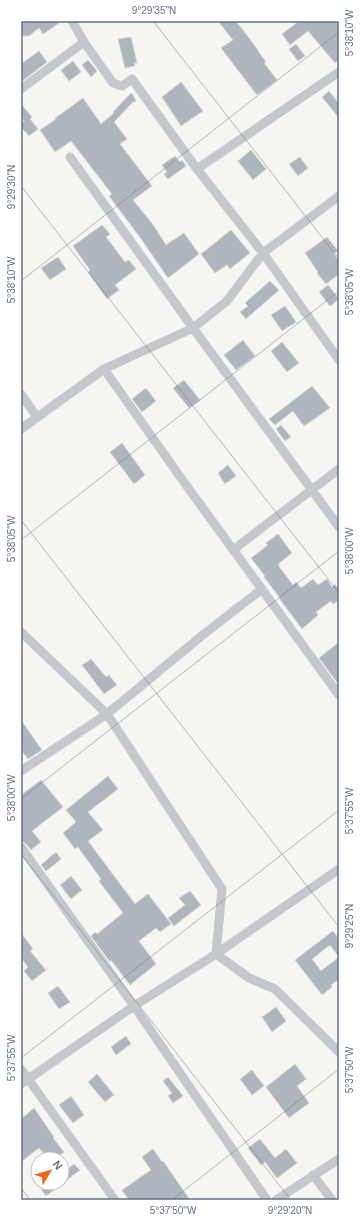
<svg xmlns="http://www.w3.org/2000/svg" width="360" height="1221" viewBox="0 0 360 1221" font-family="Arial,sans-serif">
<rect width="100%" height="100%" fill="#f5f6f1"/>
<path fill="#afb5bc" stroke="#d6d7d4" d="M21 21H62L43 34 39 28 29 36H23L21 33Z
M218 21H236L258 50V51L266 62 264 63 277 80 257 95 221 48 233 40Z
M299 21H336L339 25V60L335 63 308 31 290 45 282 34Z
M131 37 137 63H134L135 66 125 68 118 39Z
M296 44 305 56 298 61 289 49Z
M39 51 47 62 21 82V64Z
M88 60 97 71 91 77 82 65Z
M73 61 81 72 69 81 61 70Z
M181 82 203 111 181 126 162 97Z
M329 91 339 104V118L322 97Z
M132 93 136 101 132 103 114 122 127 139 120 144 152 186 133 200 154 226 166 245 184 233 199 254 168 278 142 240 109 196 112 194 71 141 55 152 40 130 56 119 55 118 83 98 101 124 114 113 113 112 129 95Z
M21 104 32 117 30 119 38 129 29 136 21 127V124L24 121 21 117Z
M251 150 266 169 253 180 238 161Z
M175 156 180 162 182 160 186 166 168 179 164 174 167 172 162 165Z
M300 157 308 168 298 176 289 164Z
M102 225 110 234 106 237 125 262 129 260 136 269 115 285 119 290 107 299 88 272 90 270 73 246Z
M231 230 250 253 230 269 227 265 215 273 201 254Z
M327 237 338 251 334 254 339 261V274L326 284 317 273 318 272 305 253Z
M58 257 66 269 50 280 41 268Z
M270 281 279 290 246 319 240 312 248 306 245 303Z
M328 285 339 299 330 306 319 292Z
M285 306 296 322 282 331 271 315Z
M243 340 255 356 236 370 224 355Z
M282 342 299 363 287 372 271 351Z
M184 380 200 400 189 408 173 388Z
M312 386 330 408 304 426 293 411 275 425 269 419Z
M146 388 156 401 142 412 132 399Z
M281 425 291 437 285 441 276 429Z
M122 443 145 475 134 484 110 452Z
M228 465 236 476 225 484 218 473Z
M278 534 292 553 279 563 280 564 278 565 293 585 296 582 301 588 313 579 318 585 327 579 332 587 335 584 339 590V600L333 604 331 601 316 612 318 615 302 629 279 598H280L264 577 265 576 251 558 268 545 266 543Z
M339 642V685L319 658Z
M91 659 106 677 109 675 117 685 104 694 82 665Z
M21 720 42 750 28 759 21 750Z
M108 776 118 789 88 812 103 830 88 841 135 904 148 894 171 924 160 932 156 928 139 941 156 964 130 985 111 960 110 962 91 936 95 932 97 934 123 913 99 881 101 879 78 847 75 849 63 833 76 822 66 810Z
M41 780 63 807 32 831 41 842 31 850 26 844 21 840V795Z
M56 852 61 859 46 871 41 865Z
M71 876 82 890 71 899 60 885Z
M190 891 201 905 174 926 168 918 185 905 179 898Z
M333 931 339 939V957L330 945 312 959 321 971 339 957V979L331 985 332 987 322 995 295 960Z
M21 933 33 949 30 951 46 970 32 981 24 971 28 967 21 958Z
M58 986 70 1002 59 1009 48 993Z
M276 1007 286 1021 272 1032 262 1017Z
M126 1036 131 1044 116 1055 111 1047Z
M295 1064 306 1079 297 1086 309 1103 289 1118 266 1087Z
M252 1070 264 1086 252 1095 240 1079Z
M97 1074 114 1095 105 1102 88 1082Z
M168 1077 183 1096 173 1103 168 1096 172 1093 163 1081Z
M71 1096 84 1115 73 1123 59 1105Z
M34 1108 54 1137 53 1138 64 1152 55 1159H48L39 1148 21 1162V1119Z
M260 1139 275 1158 286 1149 297 1163 277 1178 265 1162 261 1165 248 1148Z
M153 1149 162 1162 163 1161 190 1200H129L122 1190 151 1170 142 1157Z
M74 1164 80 1170 46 1196 41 1189 49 1183H62V1173Z"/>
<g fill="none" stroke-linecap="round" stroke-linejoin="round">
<path stroke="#c4c7cb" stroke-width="9" d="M72 21 84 42 113 83 122 86 132 79 197 169 263 253 339 360
M21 89 84 42
M70 157 193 328 339 527
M197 169 339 72
M104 369 186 485 339 695
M21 394 37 417
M21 429 104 369 193 328 227 301 263 253 339 196
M233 550 339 469
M21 632 107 714 222 889 216 954 249 978 275 989 339 1052
M21 771 107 714 204 634 262 589
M21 847 134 1006 267 1200
M21 1069 115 1200
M21 1084 134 1006 216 954 339 869
M313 1175 332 1200
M276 1200 339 1159"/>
</g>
<path fill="none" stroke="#627185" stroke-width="1" stroke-opacity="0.45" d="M153 21 339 259M21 186 339 593M21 281 339 32M21 520 339 927M21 540 339 291M21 799 339 551M21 854 291 1200M21 1058 339 810M21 1188 30 1200M172 1200 339 1069"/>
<rect width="360" height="1221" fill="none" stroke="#ffffff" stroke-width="44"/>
<g transform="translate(50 1171) rotate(52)"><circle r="19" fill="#ffffff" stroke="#c0c6ce"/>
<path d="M0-3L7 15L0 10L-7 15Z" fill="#f06417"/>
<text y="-6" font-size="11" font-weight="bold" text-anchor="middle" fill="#627185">N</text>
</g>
<rect x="22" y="22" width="316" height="1177" fill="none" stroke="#627185" stroke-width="1.5"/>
<g font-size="10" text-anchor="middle" fill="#627185">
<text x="154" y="14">9°29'35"N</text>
<text transform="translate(349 33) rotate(-90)" y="4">5°38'10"W</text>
<text transform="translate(11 187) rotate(-90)" y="4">9°29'30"N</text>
<text transform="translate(11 280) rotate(-90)" y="4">5°38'10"W</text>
<text transform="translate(349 292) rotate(-90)" y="4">5°38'05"W</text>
<text transform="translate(11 539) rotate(-90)" y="4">5°38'05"W</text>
<text transform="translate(349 551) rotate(-90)" y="4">5°38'00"W</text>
<text transform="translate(11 798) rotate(-90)" y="4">5°38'00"W</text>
<text transform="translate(349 811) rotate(-90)" y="4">5°37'55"W</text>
<text transform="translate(349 926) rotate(-90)" y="4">9°29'25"N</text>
<text transform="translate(11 1058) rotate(-90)" y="4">5°37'55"W</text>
<text transform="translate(349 1070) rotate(-90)" y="4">5°37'50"W</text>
<text x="173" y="1214">5°37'50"W</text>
<text x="290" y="1214">9°29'20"N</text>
</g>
</svg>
